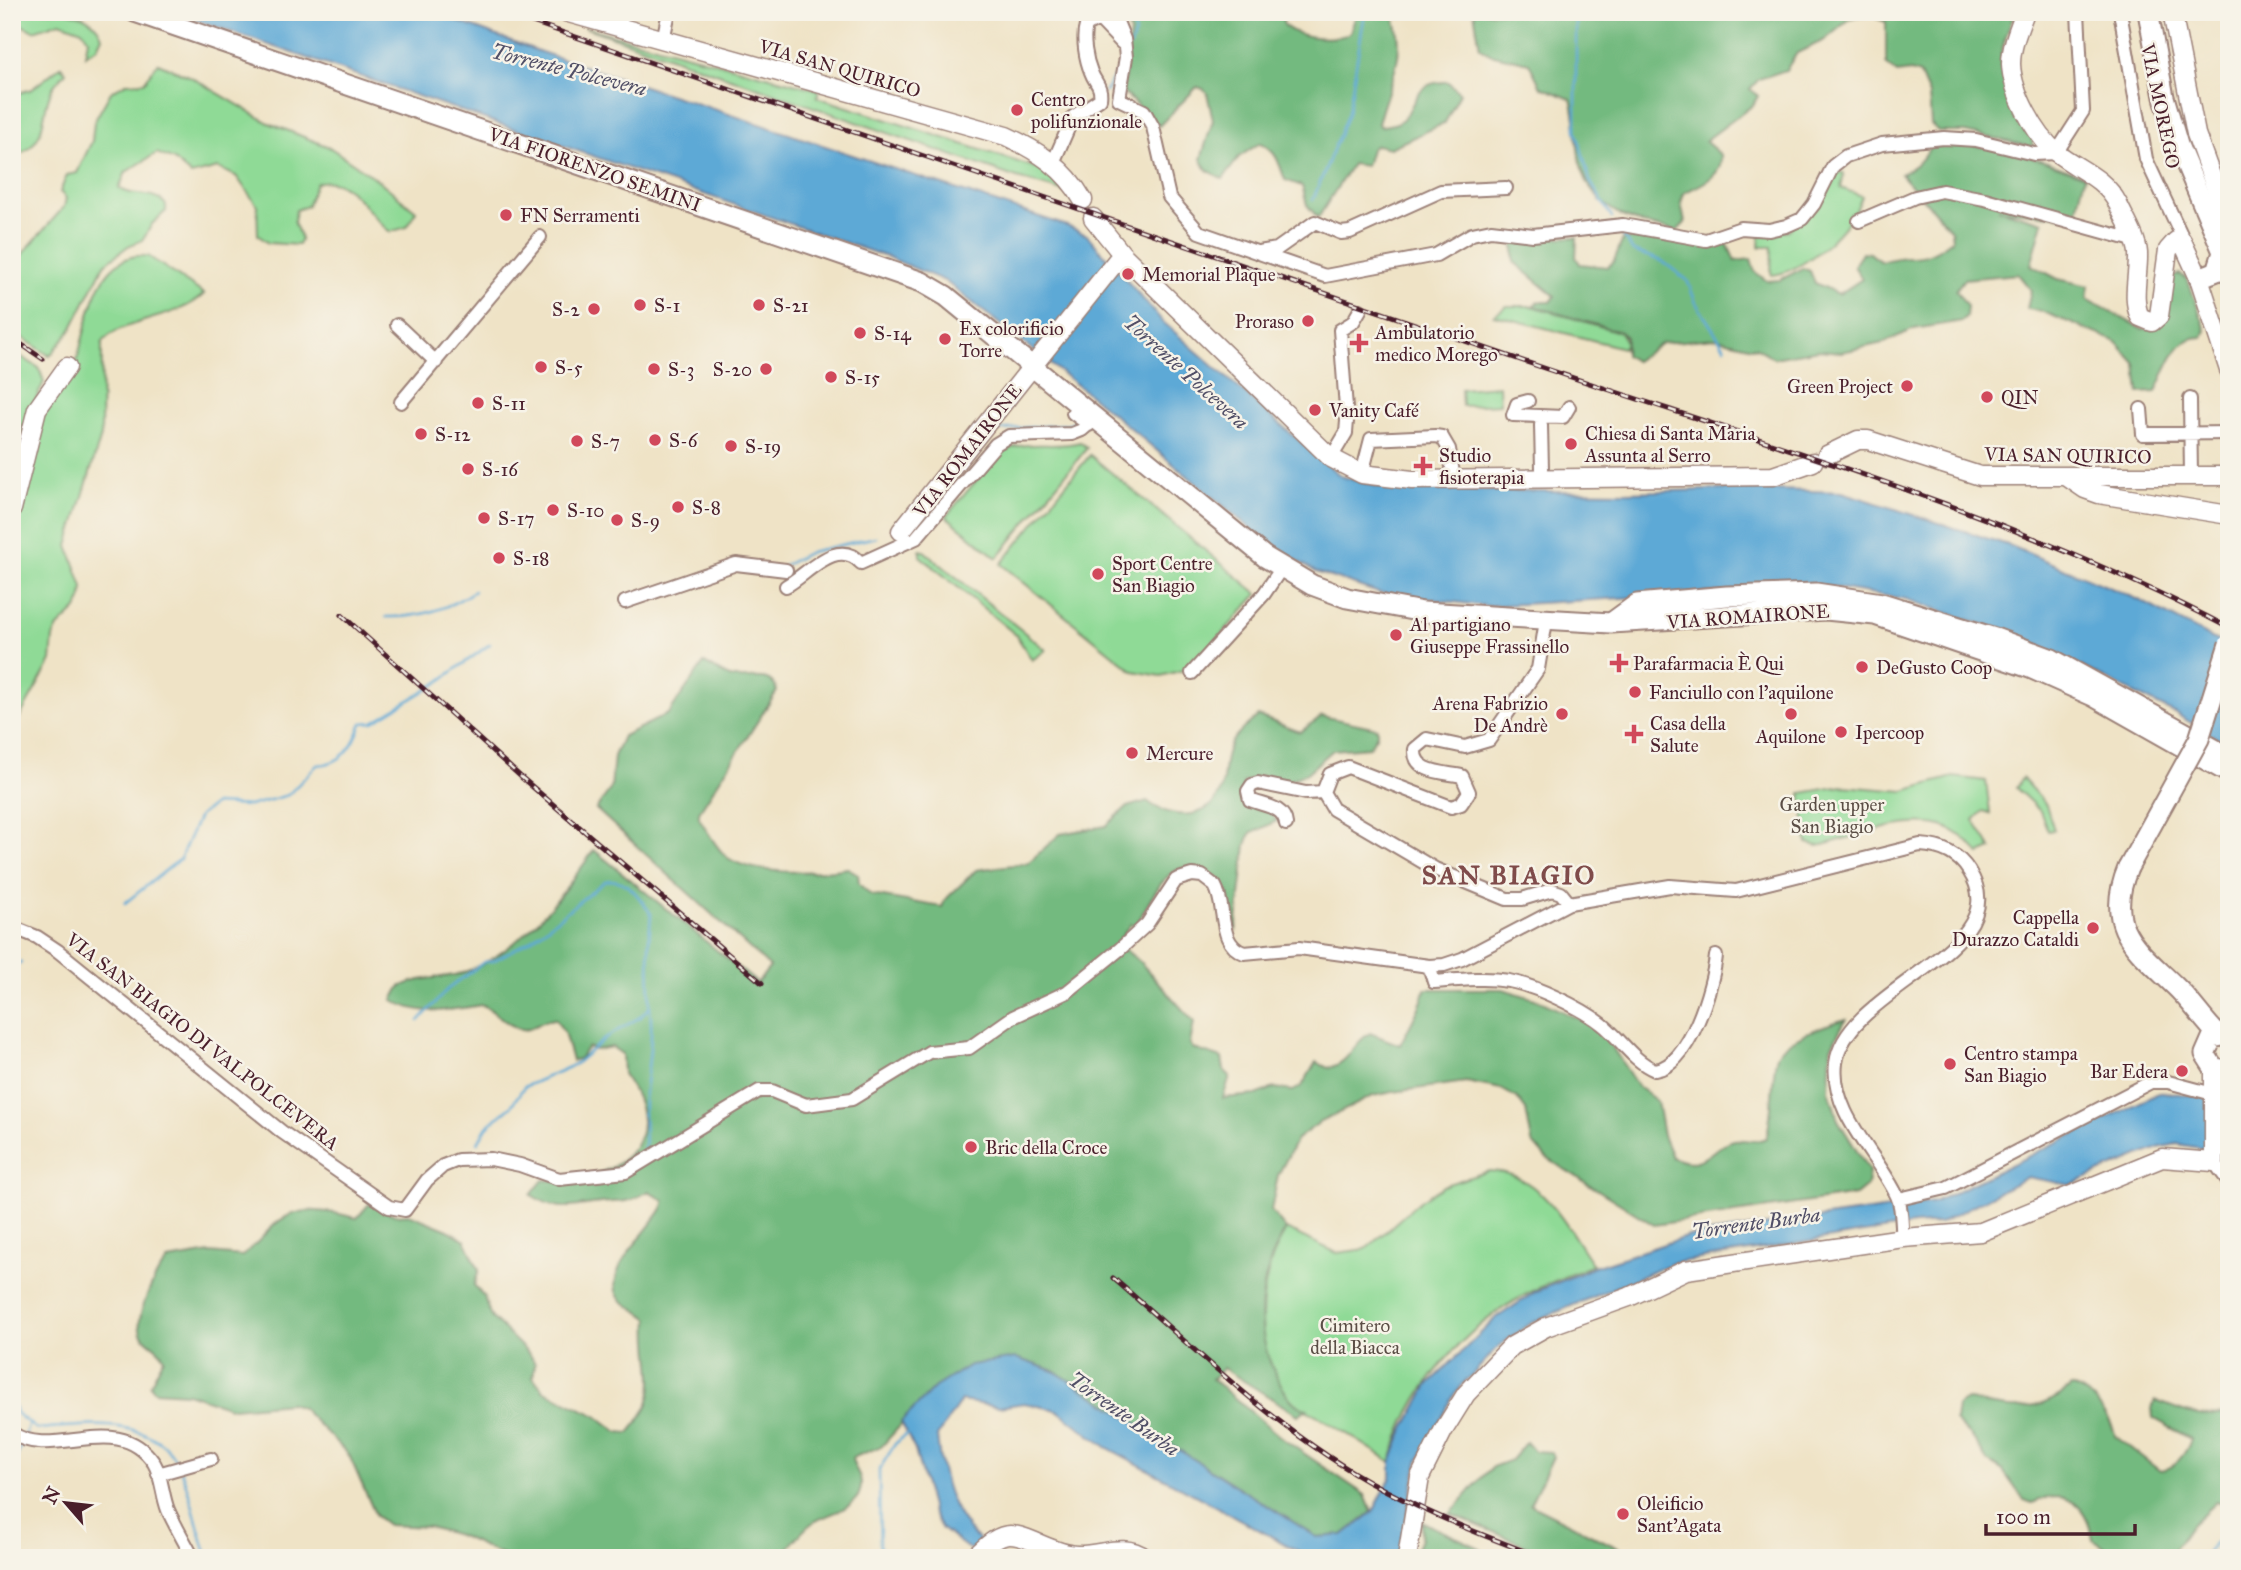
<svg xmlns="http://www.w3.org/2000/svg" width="2241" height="1570" viewBox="0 0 2241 1570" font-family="'IM FELL Great Primer',serif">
<rect width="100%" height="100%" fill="#f7f3e8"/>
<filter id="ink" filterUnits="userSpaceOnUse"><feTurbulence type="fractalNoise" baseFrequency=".0143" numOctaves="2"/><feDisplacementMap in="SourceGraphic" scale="14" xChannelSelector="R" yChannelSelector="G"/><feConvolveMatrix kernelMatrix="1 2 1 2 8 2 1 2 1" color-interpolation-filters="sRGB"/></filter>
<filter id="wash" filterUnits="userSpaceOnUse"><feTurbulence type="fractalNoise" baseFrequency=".00686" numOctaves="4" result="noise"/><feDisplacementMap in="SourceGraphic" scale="28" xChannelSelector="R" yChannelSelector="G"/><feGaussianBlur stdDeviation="1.57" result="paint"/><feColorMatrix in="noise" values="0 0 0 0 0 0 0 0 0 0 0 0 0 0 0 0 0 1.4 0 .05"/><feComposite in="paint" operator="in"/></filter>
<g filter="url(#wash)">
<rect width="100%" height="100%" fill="#efe3c6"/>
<path fill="#8fda96" stroke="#6c7c60" stroke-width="2" d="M12 12C39 12 91 3 102 37L97 48 85 55 88 39 82 30 60 22 34 31 23 26Z
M584 27 819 90 817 97 1049 172 1072 194 1017 178Z
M158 63 189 76 269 123 329 147 378 180 416 211 407 227 390 232C367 215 350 173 316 183L307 206 296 210 294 222 301 239 298 245 268 243 258 235 257 205 236 176 218 168 191 175 174 160 157 153 126 172 119 188C134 199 153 189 166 205V211L152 224 143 240 128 246 104 265 71 330 50 356 12 331V266L64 207 66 198 60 192 67 175 77 173 92 141 94 122 111 92 126 83 144 82Z
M61 66 66 72C62 77 55 83 52 89 40 113 49 138 22 153L12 151V95L32 89Z
M1834 172 1844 173 1841 188 1862 196C1853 226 1803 274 1771 275L1772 247H1759L1760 235 1789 230Z
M136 256H148L204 294C179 320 113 320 102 344L101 436 68 546 83 587 82 597 77 609 58 627 53 637 51 661 12 731V519C26 488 26 452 38 421 45 401 66 387 74 368 87 335 91 263 136 256Z
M1507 306H1533L1620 332 1626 342 1623 348 1494 315Z
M12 351 39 368 44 382 36 399 12 483Z
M1499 386 1500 404 1462 406 1461 389Z
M1080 442 1087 448 997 558 946 516 998 455C1023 437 1052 450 1080 442Z
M1090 455 1258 594 1191 668 1161 676 1133 671 1001 564Z
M920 550 924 551 1046 650 1032 660 1016 635 920 556Z
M1953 777 1986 781 1990 813 1983 811 1974 820 1992 849 1980 854C1969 843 1957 830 1941 826 1907 816 1852 838 1818 846L1807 843 1801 793 1843 786 1904 791Z
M2022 778 2046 805 2054 830 2048 831 2040 811 2016 788Z
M1489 1171C1541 1171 1567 1228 1593 1265 1572 1274 1550 1282 1529 1293 1464 1326 1409 1391 1391 1462 1367 1446 1342 1431 1318 1416 1311 1412 1301 1409 1295 1404 1248 1361 1257 1277 1286 1229L1337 1253 1366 1249 1420 1201 1445 1185Z"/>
<path fill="#73ba7f" stroke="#5e6c55" stroke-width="2" d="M1122 12H1284L1283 23C1291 38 1337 42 1350 33L1357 12H1392C1410 55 1388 82 1378 124L1380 127C1385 125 1392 125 1397 123 1418 112 1409 80 1448 82L1460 93 1445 123 1390 148 1376 145 1371 149 1366 166 1352 164 1318 218 1307 205 1302 186 1285 180C1279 163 1277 151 1260 143L1239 157 1223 179 1207 170 1201 159 1213 120 1207 93 1204 89 1197 87 1159 126 1123 92 1130 32Z
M1474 12H2015C2010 26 2001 45 2001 60 2001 92 2036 117 2032 147L1965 132H1939L1931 124 1929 95 1920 74 1911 71 1897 73 1886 64V22L1871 16 1851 18 1825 40 1797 53 1786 70 1759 79 1750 89 1758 96 1753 105 1705 141 1721 155C1723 177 1701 184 1684 193L1681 203 1685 223 1677 231C1637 224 1596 214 1582 169 1575 147 1578 122 1571 99L1541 87 1529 63 1490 54 1480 48Z
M1931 143C1984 142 2036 156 2085 176L2075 218 1998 209 2043 222 2031 265 2058 279 2089 286 2087 299 2142 329H2148L2171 279 2179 274 2187 278 2206 330 2203 337C2174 336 2167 370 2156 392L2139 393 2136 364 2115 341 2041 311 2027 309 2031 290 2018 274 1964 279 1956 290 1967 306 1966 316 1962 321 1914 329 1883 343 1842 352 1819 350 1774 358 1757 348 1715 338 1662 343 1635 361 1625 355 1626 337 1620 332 1533 306 1538 302H1551L1555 296 1514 262V238L1577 237 1576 257 1580 264 1608 267 1614 261 1623 239C1658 237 1693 246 1726 241L1735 261 1751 259 1755 272 1767 281 1780 280 1803 268 1810 271 1815 283 1839 294 1862 279 1854 266 1862 252 1870 253 1881 262C1915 251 1919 266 1952 240L1951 230 1901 174C1915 166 1926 159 1931 143Z
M704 663C713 667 721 674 730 677 746 682 771 669 777 691L699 812V818C707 830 717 850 728 858 755 876 818 873 848 868L858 874 859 884 871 895 942 907 945 900 976 870 1028 863 1060 834 1106 826 1127 807 1147 801C1173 822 1218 821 1223 780 1225 767 1224 756 1231 743 1236 733 1249 724 1258 716L1300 732 1322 716 1377 728V735L1369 747 1333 750 1307 773 1288 781 1260 776 1243 783V802L1269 811 1277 821 1250 834 1246 845 1236 930C1228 918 1233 901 1226 888 1222 878 1214 875 1205 871 1168 854 1152 899 1136 925L1131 924 1117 943 1140 962 1194 1022 1190 1044 1194 1049 1222 1058 1224 1070 1230 1076 1223 1098 1256 1095 1274 1088 1293 1091 1302 1086 1316 1062 1328 1068C1351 1063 1352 1043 1370 1033L1400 1045C1408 1028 1423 1005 1425 989H1503L1538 1000 1583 1021 1605 1036 1638 1087 1657 1101 1663 1136 1672 1157C1705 1173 1711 1145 1733 1140 1745 1138 1753 1144 1766 1138 1773 1119 1772 1062 1778 1053 1789 1037 1828 1024 1846 1019L1831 1047 1829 1090 1838 1120 1869 1171 1867 1186 1856 1195 1654 1225 1545 1157 1532 1142 1526 1110 1517 1098 1501 1089 1466 1082 1393 1092 1373 1096 1320 1122 1297 1139 1278 1175 1271 1211 1286 1229C1258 1275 1252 1331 1278 1379 1285 1392 1292 1406 1307 1409L1298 1415 1223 1368 1212 1379 1283 1439 1365 1495 1372 1512 1343 1535 1317 1537 1054 1371 1016 1358 935 1387 882 1446 852 1458C853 1468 861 1474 861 1483 862 1509 830 1512 814 1522 801 1530 790 1547 780 1558H508L461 1536 429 1527 388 1525 376 1516 349 1455 302 1408 290 1403 233 1408 187 1393 155 1391 150 1385 164 1358C160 1346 146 1344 141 1333 134 1317 156 1271 168 1260L210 1253 242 1256C255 1247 262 1236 273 1226 298 1203 327 1211 357 1218L369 1204 395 1215 409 1214 448 1230 465 1240 479 1270 474 1285 484 1297 491 1317 531 1356 535 1364 533 1377 544 1391 597 1416 618 1432 629 1433C668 1389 645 1369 649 1319 640 1310 624 1306 618 1296 601 1266 666 1217 664 1201L649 1191C624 1205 628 1200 601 1203 568 1206 563 1214 531 1195L543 1180C614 1185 674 1143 623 1074L622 1054 612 1047 595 1050 588 1047 580 1058 572 1061 564 1032 555 1019C543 1020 538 1025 528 1029 514 1033 495 1011 483 1005 452 1009 421 1018 393 1000L400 987 407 984C425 976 448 979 465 972 523 949 560 898 594 850L757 983 770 967 596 809 611 788 614 756 623 736 668 714Z
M2071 1387C2088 1387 2114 1421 2115 1436L2160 1471C2175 1469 2187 1452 2191 1439L2153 1418 2152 1407 2156 1401C2182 1410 2202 1422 2229 1412V1507L2216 1502 2191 1525 2168 1558H2124L2093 1540C2087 1504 2067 1488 2032 1503L2024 1500 2003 1471 1987 1461 1976 1442 1955 1421 1957 1406 1967 1400C1976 1400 1984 1405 1994 1406 2023 1412 2049 1406 2071 1387Z
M1526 1442 1534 1451 1551 1452 1553 1457 1530 1504 1638 1558H1557L1450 1514 1483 1476 1492 1467 1511 1460Z
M1422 1522 1480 1548 1485 1558H1413L1421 1539Z"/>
<path fill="#5da9d6" stroke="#546480" stroke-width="2" d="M173 12H432L541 52 1067 226 1087 235 1163 322 1318 457 1341 476 1375 486 1458 490 1626 492 1743 489 1842 492 2011 546 2137 599 2229 647V745L2174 713 2026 639 1906 599 1825 586 1487 606 1379 593 1316 572 1268 543 1095 399 945 281 890 258Z
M2161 1092 2229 1099V1153L2177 1144 2158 1148 2070 1185 2027 1177 1940 1223 1914 1225 1673 1263 1533 1322 1500 1345 1455 1393 1418 1462 1400 1548 1395 1558H1311L1106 1447 1057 1410 1024 1403 999 1407 961 1401 937 1436C942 1488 956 1532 1004 1558H981L942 1529 933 1514 915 1450 901 1422 935 1387 970 1365 1016 1358 1054 1371 1317 1537 1343 1535 1373 1512 1391 1477V1462L1400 1438 1428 1385 1496 1318 1535 1292 1594 1267 1689 1236 1934 1202Z"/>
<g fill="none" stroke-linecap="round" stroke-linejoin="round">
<path stroke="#5da9d6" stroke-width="2.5" d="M1576 12V130L1590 181 1612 218
M1131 46 1135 32 1131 12
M1105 92 1118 70
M1313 200 1348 113 1365 12
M1621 233 1633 251 1662 261 1687 280 1696 303 1725 348
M1000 430 1069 424 1076 420
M785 565 810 552 876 537
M386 617C419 618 447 610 474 591
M125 903 180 859 199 816 215 804 249 806 288 795 317 765C343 764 353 747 362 723L373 722 436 684 490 644
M12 969 21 962
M419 1021 448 989 484 962 493 961 531 940 605 881C627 876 640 898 651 914L649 940 650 1007 640 1017 607 1037 574 1065 524 1087 511 1106 487 1127 478 1142
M644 1149C646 1133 643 1117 644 1100 647 1069 654 1038 650 1008
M12 1400 16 1413 36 1429C82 1426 155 1414 178 1465
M25 1435 29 1423
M12 1467 23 1442
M181 1471C193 1499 197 1529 208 1558
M880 1558 879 1470 895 1444 909 1432
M2201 1558 2229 1529"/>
</g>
</g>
<g filter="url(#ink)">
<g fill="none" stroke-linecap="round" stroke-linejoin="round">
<defs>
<path id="street" d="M1113 12 1124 39 1126 57 1119 99 1144 111 1153 127 1169 197 1199 232 1325 276 1436 255 1472 234 1491 230 1533 235 1623 225 1706 240 1741 228 1769 230 1786 226 1802 219 1814 204 1833 166 1846 156 1882 144 1944 138 1976 140 2034 154 2056 153 2083 111 2078 12
M2120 12 2146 159 2186 245
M663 40 669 12
M1053 163 1073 117 1100 99C1102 86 1095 83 1091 72 1086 60 1082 39 1086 26L1095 21H1101L1122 43
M1859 221 1915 197 1942 191 1985 199 2133 240
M1259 252 1277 249 1315 222 1341 233 1350 232 1441 191 1506 188
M397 325 436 362
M2190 399 2191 476
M1528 401 1517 404 1513 415 1563 417 1569 407
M401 402 540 237
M2141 409 2143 434 2229 433
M1073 413 1089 425
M1541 425 1542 469
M1331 458 1346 433 1347 421 1340 330 1353 322 1360 310
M1362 474 1371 439 1435 436 1442 437 1449 449 1454 479
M786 586C807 575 837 536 861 563L916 538 996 444 1009 436 1072 434 1082 430 1096 418
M625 602 736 564 786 570
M1546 621 1538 669 1489 740 1465 747 1427 739 1415 749C1413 773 1444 772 1462 776L1469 792 1461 804 1451 807 1348 767 1330 774 1323 792 1333 809 1435 869 1507 899H1522L1552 890 1561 893 1569 903
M1192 673 1264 594 1281 569
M1286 824C1284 806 1264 806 1250 800L1248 791 1252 785 1258 783 1306 793 1323 792
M12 927 37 937 58 951 282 1132 389 1207 405 1210 427 1180 443 1166 458 1160 491 1159 520 1165 559 1179 626 1172 759 1091H772L806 1105 852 1099 929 1052 969 1048 1013 1017 1067 992 1120 949 1147 924 1176 880 1192 875 1202 876 1215 886C1227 907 1217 944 1244 953L1299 948 1429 966 1444 965 1462 959 1569 903 1670 886 1736 891 1920 845C1940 846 1958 853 1969 871 2020 950 1846 987 1836 1063 1830 1113 1878 1155 1897 1196 1903 1208 1901 1226 1903 1238
M1429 966 1434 982C1459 980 1484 977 1509 981 1536 986 1580 1007 1602 1024 1620 1038 1633 1061 1655 1070 1690 1066 1713 985 1716 956
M2214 1162 2229 1182
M1899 1199 1946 1188 2151 1082H2168L2213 1094
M12 1433C53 1462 118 1409 154 1463 162 1476 162 1495 168 1510 175 1526 185 1542 193 1558
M158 1474 211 1459"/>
<path id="secondary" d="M565 12 1006 136C1038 151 1065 168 1083 200
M2025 12C2019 28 2011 46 2011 64 2012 92 2035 135 2057 153 2079 170 2104 177 2118 204 2124 218 2137 238 2138 253 2139 273 2131 299 2140 317L2152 322 2159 316 2168 250 2176 241H2182L2199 278 2229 370
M2172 12 2196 134 2229 225
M1093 218 1122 254 1331 458 1362 474 1412 480 1773 476 1813 462
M1827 455 1858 440H1868L1980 476H2229
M2066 476 2085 489 2099 494 2229 515
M12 509 37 409 67 367
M901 531 1122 254
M973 1558C984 1549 996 1535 1010 1535 1029 1535 1052 1554 1077 1555 1101 1556 1124 1542 1145 1558
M1407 1558 1420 1477 1443 1431 1466 1394 1512 1346 1546 1327 1629 1297 1686 1270 1903 1238 1981 1232 2162 1158 2214 1162V1068"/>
<path id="primary" d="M135 12 922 282 946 296 1265 557 1312 585 1347 598 1423 612 1611 623 1826 610 1875 615 2030 668 2093 696 2229 773
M2148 12 2164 97 2178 145 2229 266
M2199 278 2217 271 2223 252
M1611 623 1637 604 1727 596 1816 593 1882 603 1995 638 2052 659 2229 757
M2128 868C2103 928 2137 949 2175 986 2191 1001 2203 1020 2218 1035
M2228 1035 2212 1038 2205 1054 2214 1068 2229 1070"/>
</defs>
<use href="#street" stroke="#9c8178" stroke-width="16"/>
<use href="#secondary" stroke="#9c8178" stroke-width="21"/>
<use href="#primary" stroke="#9c8178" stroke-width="23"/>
<use href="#street" stroke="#fff" stroke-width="12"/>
<use href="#secondary" stroke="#fff" stroke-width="18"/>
<use href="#primary" stroke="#fff" stroke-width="19"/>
<defs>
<path id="rail" d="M503 12C846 129 1189 247 1532 364 1765 443 2011 513 2229 628
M12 338 43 359
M342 615 521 777 762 983
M1113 1278C1198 1351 1281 1435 1381 1488 1433 1516 1487 1537 1542 1558"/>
</defs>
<use href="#rail" stroke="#4a1f2b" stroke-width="5"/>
<use href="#rail" stroke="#f7f3e8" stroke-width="2.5" stroke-dasharray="8" stroke-linecap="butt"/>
<defs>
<path id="primary-bridge" d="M2128 868 2199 739 2229 644"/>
</defs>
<use href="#primary-bridge" stroke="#9c8178" stroke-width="23" stroke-linecap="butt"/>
<use href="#primary-bridge" stroke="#fff" stroke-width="19"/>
</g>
</g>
<g fill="#d1495b" stroke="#f7f3e8" stroke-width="2.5">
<circle cx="1017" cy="110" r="7"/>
<circle cx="506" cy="215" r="7"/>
<circle cx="1128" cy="274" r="7"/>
<circle cx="640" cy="305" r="7"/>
<circle cx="759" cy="305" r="7"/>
<circle cx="594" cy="309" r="7"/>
<circle cx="1308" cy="321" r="7"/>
<circle cx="860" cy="333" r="7"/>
<circle cx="945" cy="339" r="7"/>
<path d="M1355.5 332.5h7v7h7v7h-7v7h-7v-7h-7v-7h7z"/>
<circle cx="541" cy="367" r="7"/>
<circle cx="654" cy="369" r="7"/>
<circle cx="766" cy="369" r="7"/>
<circle cx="831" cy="377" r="7"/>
<circle cx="1907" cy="386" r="7"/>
<circle cx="1987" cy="397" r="7"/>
<circle cx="478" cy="403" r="7"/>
<circle cx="1315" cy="410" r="7"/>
<circle cx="421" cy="434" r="7"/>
<circle cx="655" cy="440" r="7"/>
<circle cx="577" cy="441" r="7"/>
<circle cx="1571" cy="444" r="7"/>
<circle cx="731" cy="446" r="7"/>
<path d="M1419.5 455.5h7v7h7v7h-7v7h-7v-7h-7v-7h7z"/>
<circle cx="468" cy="469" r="7"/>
<circle cx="678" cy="507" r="7"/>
<circle cx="553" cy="510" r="7"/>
<circle cx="484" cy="518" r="7"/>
<circle cx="617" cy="520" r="7"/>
<circle cx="499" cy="558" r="7"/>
<circle cx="1098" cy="574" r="7"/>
<circle cx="1396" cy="635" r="7"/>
<path d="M1615.5 652.5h7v7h7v7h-7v7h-7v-7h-7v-7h7z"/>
<circle cx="1862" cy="667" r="7"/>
<circle cx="1635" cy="692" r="7"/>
<circle cx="1562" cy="714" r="7"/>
<circle cx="1791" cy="714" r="7"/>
<circle cx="1841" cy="732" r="7"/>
<path d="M1630.5 723.5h7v7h7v7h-7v7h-7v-7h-7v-7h7z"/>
<circle cx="1132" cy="753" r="7"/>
<circle cx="2093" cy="928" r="7"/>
<circle cx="1950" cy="1064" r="7"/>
<circle cx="2182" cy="1071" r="7"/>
<circle cx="971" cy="1147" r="7"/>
<circle cx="1623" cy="1514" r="7"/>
</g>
<g text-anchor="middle" stroke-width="5" stroke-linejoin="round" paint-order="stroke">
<g font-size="19" fill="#4a1f2b" stroke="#f7f3e8">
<text transform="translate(840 68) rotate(16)" y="7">VIA SAN QUIRICO</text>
<text transform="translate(2161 106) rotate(78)" y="7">VIA MOREGO</text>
<text transform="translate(595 169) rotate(19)" y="7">VIA FIORENZO SEMINI</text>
<text transform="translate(967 450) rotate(-52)" y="7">VIA ROMAIRONE</text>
<text transform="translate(2068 455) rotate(1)" y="7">VIA SAN QUIRICO</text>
<text transform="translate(1748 616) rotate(-4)" y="7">VIA ROMAIRONE</text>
<text transform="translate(203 1041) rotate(38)" y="7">VIA SAN BIAGIO DI VALPOLCEVERA</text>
</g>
<g font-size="19" fill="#4a1f2b" stroke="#f7f3e8" text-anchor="start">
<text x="1031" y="106">Centro<tspan x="1031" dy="22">polifunzionale</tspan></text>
<text x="520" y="222">FN Serramenti</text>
<text x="1142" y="281">Memorial Plaque</text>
<text x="654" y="312">S-1</text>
<text x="773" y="312">S-21</text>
<text x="580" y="316" text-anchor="end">S-2</text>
<text x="1294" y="328" text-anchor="end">Proraso</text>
<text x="959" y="335">Ex colorificio<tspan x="959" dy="22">Torre</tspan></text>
<text x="1375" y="339">Ambulatorio<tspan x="1375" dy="22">medico Morego</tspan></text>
<text x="874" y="340">S-14</text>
<text x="555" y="374">S-5</text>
<text x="668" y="376">S-3</text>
<text x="752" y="376" text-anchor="end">S-20</text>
<text x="845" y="384">S-15</text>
<text x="1893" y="393" text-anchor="end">Green Project</text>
<text x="2001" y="404">QIN</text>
<text x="492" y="410">S-11</text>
<text x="1329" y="417">Vanity Café</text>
<text x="1585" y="440">Chiesa di Santa Maria<tspan x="1585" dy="22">Assunta al Serro</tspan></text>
<text x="435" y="441">S-12</text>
<text x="669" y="447">S-6</text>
<text x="591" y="448">S-7</text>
<text x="745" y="453">S-19</text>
<text x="1439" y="462">Studio<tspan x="1439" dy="22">fisioterapia</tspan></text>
<text x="482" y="476">S-16</text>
<text x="692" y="514">S-8</text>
<text x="567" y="517">S-10</text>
<text x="498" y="525">S-17</text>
<text x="631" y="527">S-9</text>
<text x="513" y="565">S-18</text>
<text x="1112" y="570">Sport Centre<tspan x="1112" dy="22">San Biagio</tspan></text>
<text x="1410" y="631">Al partigiano<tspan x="1410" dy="22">Giuseppe Frassinello</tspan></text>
<text x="1633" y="670">Parafarmacia È Qui</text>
<text x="1876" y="674">DeGusto Coop</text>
<text x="1649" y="699">Fanciullo con l'aquilone</text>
<text x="1548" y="710" text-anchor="end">Arena Fabrizio<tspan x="1548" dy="22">De Andrè</tspan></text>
<text x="1650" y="730">Casa della<tspan x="1650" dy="22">Salute</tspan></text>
<text x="1855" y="739">Ipercoop</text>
<text x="1791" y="743" text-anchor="middle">Aquilone</text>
<text x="1146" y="760">Mercure</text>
<text x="2079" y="924" text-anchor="end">Cappella<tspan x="2079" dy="22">Durazzo Cataldi</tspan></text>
<text x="1964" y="1060">Centro stampa<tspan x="1964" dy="22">San Biagio</tspan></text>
<text x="2168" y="1078" text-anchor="end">Bar Edera</text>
<text x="985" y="1154">Bric della Croce</text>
<text x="1637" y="1510">Oleificio<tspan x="1637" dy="22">Sant'Agata</tspan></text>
</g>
<g font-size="19" fill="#5b4e46" stroke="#f7f3e8">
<text x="1832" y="811">Garden upper<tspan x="1832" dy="22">San Biagio</tspan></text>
<text x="1355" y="1332">Cimitero<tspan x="1355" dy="22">della Biacca</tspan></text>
</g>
<g font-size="21" font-style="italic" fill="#514f67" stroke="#f7f3e8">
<text transform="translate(569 70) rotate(14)" y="7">Torrente Polcevera</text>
<text transform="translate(1186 372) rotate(42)" y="7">Torrente Polcevera</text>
<text transform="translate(1756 1223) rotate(-8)" y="7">Torrente Burba</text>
<text transform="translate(1124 1414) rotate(35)" y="7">Torrente Burba</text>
</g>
<g font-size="26" font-weight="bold" letter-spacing="2" fill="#7f4b4a" stroke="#f7f3e8">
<text x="1509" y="884">SAN BIAGIO</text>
</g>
</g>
<rect width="2241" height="1570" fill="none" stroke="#f7f3e8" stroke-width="42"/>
<g transform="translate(66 1503) rotate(298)" stroke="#f7f3e8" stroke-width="5" paint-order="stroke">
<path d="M0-5L12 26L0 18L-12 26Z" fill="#4a1f2b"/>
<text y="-10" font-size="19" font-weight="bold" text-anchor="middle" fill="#4a1f2b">N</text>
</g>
<path d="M1986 1524v10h149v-10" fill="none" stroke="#4a1f2b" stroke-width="3.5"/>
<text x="1996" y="1524" font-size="21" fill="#4a1f2b" stroke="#f7f3e8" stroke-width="5" paint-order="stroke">100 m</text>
</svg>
